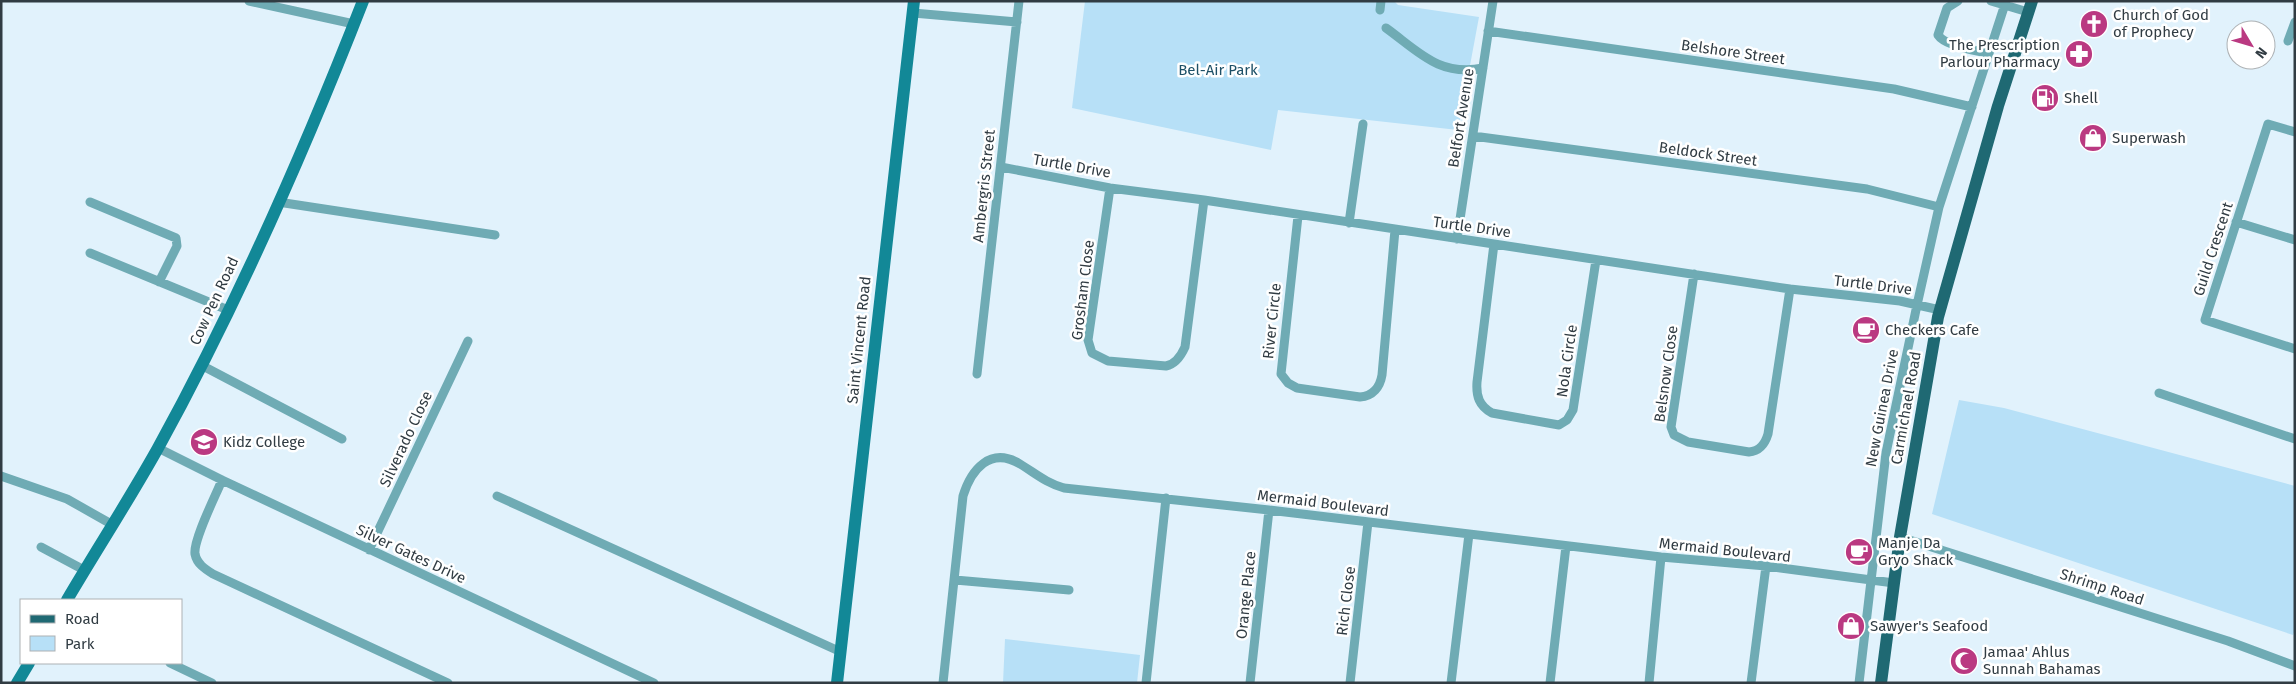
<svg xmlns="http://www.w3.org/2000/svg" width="2296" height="684" viewBox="0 0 2296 684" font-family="'Fira Sans',sans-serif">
<rect width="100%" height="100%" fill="#e1f2fc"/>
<path fill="#b7e0f7" d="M1085 1H1394L1398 5 1479 17 1458 130 1278 110 1271 150 1072 108Z
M1959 400 2004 408 2295 486V630L2293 635 1932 514Z
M1005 639 1140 655 1137 683H1003Z"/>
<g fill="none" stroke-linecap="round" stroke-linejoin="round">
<path stroke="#6fabb4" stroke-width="9" d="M249 1 354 24
M1958 1 1947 8 1938 35C1945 46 1976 51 1989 53
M1991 1 2028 12
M1380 10 1381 1
M913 13 1017 22
M1386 28C1418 51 1439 77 1483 68
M1488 31 1894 89 1972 107
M2288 41 2295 22
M2295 132 2268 124 2205 320 2295 349
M1473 136 1867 189 1939 207
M1001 167 1110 188 1204 200 1790 289 1900 301 1940 310
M1110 188 1088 340 1092 353 1108 361 1166 366C1176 364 1181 356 1185 347L1204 200
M90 202 176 238 177 246 159 282
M278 202 495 235
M1298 216 1281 374 1288 383 1297 388 1360 397C1373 396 1380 387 1382 375L1395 230
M2236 222 2295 240
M1349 223 1363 124
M1457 239 1493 1
M1494 244 1477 382C1476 396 1479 406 1492 413L1559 425 1567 420 1573 410 1596 260
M90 253 228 310
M1694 274 1671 427 1674 435 1688 442 1749 452C1760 451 1765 444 1768 434L1790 289
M201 365 342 439
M977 374 1019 1
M2159 393 2295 439
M158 448 222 480 654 683
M1 476 67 499 113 525
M222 480C216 495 193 540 195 554 197 564 205 569 213 574L448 683
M497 496 841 652
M1900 537 2228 641 2295 666
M41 547 84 570
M369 550 468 341
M955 580 1069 590
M170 663 212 683
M943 683 963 496C971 470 990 446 1020 464 1035 473 1046 483 1064 488L1269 510 1661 557 1766 566 1894 583
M1146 683 1166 498
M1250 683 1269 510
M1350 683 1368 522
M1451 683 1469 534
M1550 683 1566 546
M1649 683 1661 557
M1751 683 1766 566
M1859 683 1886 453 1917 305 1939 207 2006 1"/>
<path stroke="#128897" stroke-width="12" d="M67 600C97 549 129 500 158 448 236 306 304 152 363 1
M17 683 29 663
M837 683 914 1"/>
<path stroke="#1f6973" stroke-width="12" d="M1881 683 1900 537 1938 317 1998 106 2032 1"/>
</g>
<defs>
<symbol id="church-disc" viewBox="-11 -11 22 22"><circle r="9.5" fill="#ba3981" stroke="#fff"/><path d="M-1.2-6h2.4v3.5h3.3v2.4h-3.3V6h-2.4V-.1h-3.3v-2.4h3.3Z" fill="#fff"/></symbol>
<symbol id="pharmacy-disc" viewBox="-11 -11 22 22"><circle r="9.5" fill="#ba3981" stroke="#fff"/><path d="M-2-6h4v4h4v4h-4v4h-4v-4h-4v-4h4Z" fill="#fff"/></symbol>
<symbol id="fuel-disc" viewBox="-11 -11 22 22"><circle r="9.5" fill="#ba3981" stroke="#fff"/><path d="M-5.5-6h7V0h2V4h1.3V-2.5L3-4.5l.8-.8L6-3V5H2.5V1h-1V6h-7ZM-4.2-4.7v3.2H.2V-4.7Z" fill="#fff"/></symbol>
<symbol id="shop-disc" viewBox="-11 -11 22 22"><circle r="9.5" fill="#ba3981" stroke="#fff"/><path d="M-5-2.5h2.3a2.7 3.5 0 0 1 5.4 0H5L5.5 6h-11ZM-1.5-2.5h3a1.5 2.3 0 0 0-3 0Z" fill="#fff"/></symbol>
<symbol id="cafe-disc" viewBox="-11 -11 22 22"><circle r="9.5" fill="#ba3981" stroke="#fff"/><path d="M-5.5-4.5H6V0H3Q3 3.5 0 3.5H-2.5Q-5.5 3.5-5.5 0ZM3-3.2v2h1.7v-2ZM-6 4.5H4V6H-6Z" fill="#fff"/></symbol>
<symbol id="school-disc" viewBox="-11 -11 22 22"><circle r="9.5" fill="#ba3981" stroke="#fff"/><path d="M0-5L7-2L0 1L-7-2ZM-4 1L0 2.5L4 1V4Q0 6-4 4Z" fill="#fff"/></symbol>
<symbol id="mosque-disc" viewBox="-11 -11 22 22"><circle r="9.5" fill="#ba3981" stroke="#fff"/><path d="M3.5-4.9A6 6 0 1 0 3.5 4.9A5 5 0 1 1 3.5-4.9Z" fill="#fff"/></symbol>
</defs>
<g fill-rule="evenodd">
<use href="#church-disc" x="2078" y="8" width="32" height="32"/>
<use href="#pharmacy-disc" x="2063" y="38" width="32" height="32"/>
<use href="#fuel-disc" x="2029" y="82" width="32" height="32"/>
<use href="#shop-disc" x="2077" y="122" width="32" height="32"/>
<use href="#cafe-disc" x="1850" y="314" width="32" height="32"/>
<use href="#school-disc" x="188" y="426" width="32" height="32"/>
<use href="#cafe-disc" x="1843" y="536" width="32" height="32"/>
<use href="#shop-disc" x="1835" y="610" width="32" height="32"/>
<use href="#mosque-disc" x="1948" y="645" width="32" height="32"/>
</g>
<g text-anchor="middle" stroke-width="5" stroke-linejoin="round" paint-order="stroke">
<g font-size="15" fill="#313c43" stroke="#fff" text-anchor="start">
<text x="2113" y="20">Church of God<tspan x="2113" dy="17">of Prophecy</tspan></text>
<text x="2060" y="50" text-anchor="end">The Prescription<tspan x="2060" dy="17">Parlour Pharmacy</tspan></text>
<text x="2064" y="103">Shell</text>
<text x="2112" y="143">Superwash</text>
<text x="1885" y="335">Checkers Cafe</text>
<text x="223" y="447">Kidz College</text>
<text x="1878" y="548">Manje Da<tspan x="1878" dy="17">Gryo Shack</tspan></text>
<text x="1870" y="631">Sawyer's Seafood</text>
<text x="1983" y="657">Jamaa' Ahlus<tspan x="1983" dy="17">Sunnah Bahamas</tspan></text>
</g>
<g font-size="15" fill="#313c43" stroke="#fff">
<text transform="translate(1733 52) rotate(8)" y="5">Belshore Street</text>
<text transform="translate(1461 118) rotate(-81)" y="5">Belfort Avenue</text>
<text transform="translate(1708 154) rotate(8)" y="5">Beldock Street</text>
<text transform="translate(1072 166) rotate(10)" y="5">Turtle Drive</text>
<text transform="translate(984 186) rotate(-84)" y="5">Ambergris Street</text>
<text transform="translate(1472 227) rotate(8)" y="5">Turtle Drive</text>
<text transform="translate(2213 249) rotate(-72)" y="5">Guild Crescent</text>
<text transform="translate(1873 285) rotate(7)" y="5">Turtle Drive</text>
<text transform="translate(1083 290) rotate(-83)" y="5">Grosham Close</text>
<text transform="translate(214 301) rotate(-65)" y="5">Cow Pen Road</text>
<text transform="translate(1272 321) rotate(-84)" y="5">River Circle</text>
<text transform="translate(859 340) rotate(-84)" y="5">Saint Vincent Road</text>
<text transform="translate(1567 361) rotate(-82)" y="5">Nola Circle</text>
<text transform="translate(1666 374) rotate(-82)" y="5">Belsnow Close</text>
<text transform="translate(1882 408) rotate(-79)" y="5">New Guinea Drive</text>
<text transform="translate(1906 408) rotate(-80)" y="5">Carmichael Road</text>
<text transform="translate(406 439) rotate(-65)" y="5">Silverado Close</text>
<text transform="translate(1323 503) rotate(7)" y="5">Mermaid Boulevard</text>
<text transform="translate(1725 550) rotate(6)" y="5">Mermaid Boulevard</text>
<text transform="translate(411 554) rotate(25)" y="5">Silver Gates Drive</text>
<text transform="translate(2102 587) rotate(18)" y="5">Shrimp Road</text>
<text transform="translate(1246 595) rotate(-84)" y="5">Orange Place</text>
<text transform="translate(1346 601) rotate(-83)" y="5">Rich Close</text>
</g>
<g font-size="15" fill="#1d5067" stroke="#fff">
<text x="1218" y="75">Bel-Air Park</text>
</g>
</g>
<rect width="2296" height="684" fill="none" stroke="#313c43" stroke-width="5"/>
<rect x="20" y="599" width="162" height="65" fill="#ffffff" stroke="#adb1b4"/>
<rect x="30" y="615" width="25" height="8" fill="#1f6973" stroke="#adb1b4"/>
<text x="65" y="624" font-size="15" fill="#313c43">Road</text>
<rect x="30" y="636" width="25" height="15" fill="#b7e0f7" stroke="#adb1b4"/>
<text x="65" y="649" font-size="15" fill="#313c43">Park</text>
<g transform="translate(2251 45) rotate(128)"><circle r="24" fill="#ffffff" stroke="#adb1b4"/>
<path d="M0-4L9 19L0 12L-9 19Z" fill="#ba3981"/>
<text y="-8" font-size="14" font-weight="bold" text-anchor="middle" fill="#313c43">N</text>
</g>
</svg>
